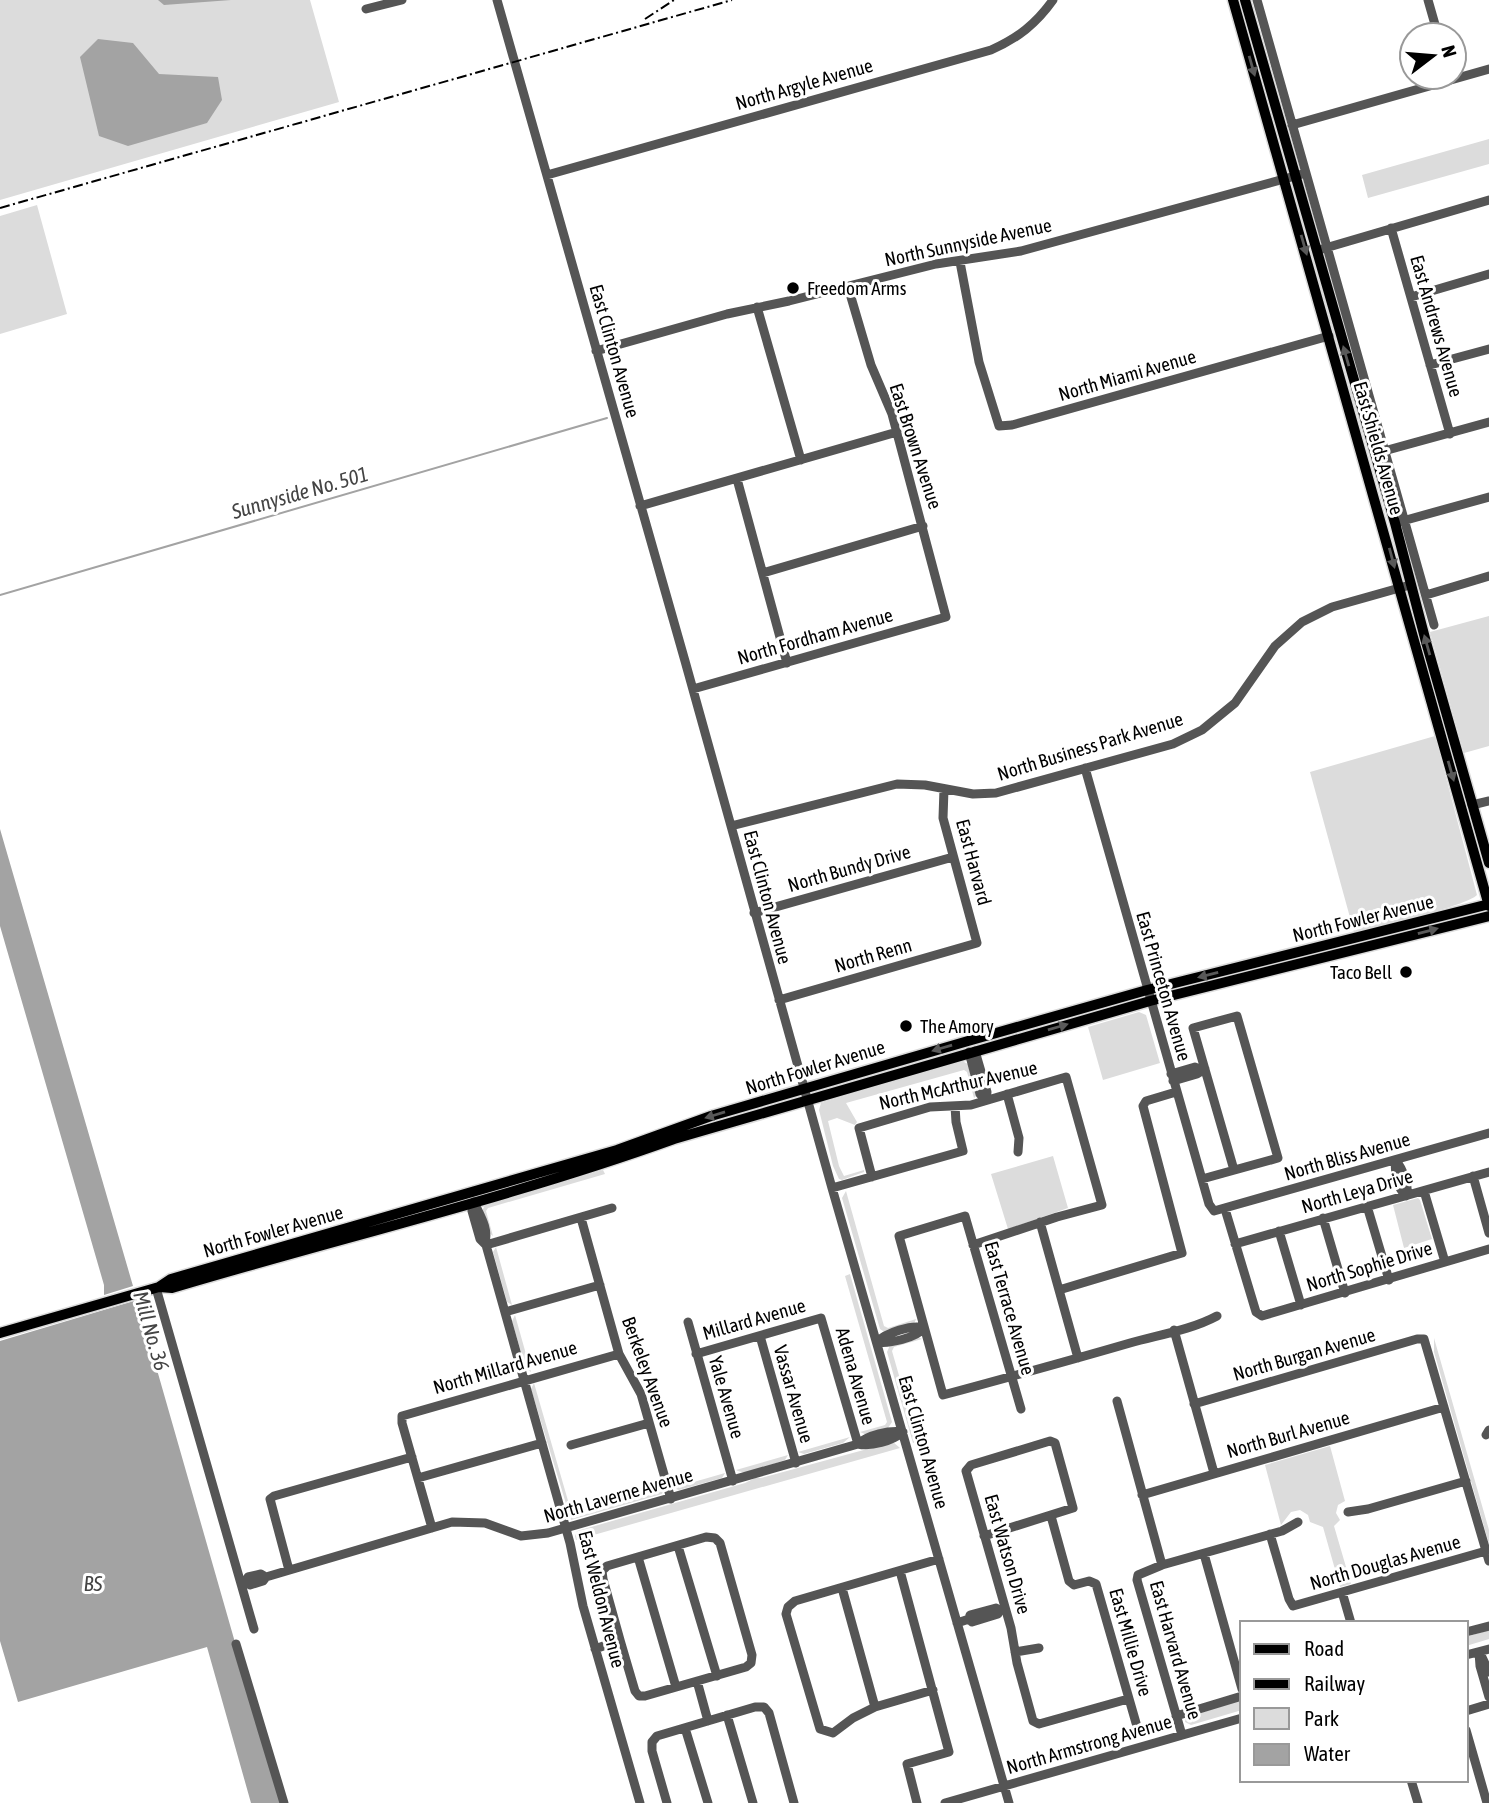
<svg xmlns="http://www.w3.org/2000/svg" width="1489" height="1803" viewBox="0 0 1489 1803" font-family="'Asap Condensed',sans-serif">
<rect width="100%" height="100%" fill="#fff"/>
<path fill="#dcdcdc" d="M0 0H310L339 102 0 200Z
M1489 139V164L1368 198 1362 175Z
M37 205 67 314 0 334V216Z
M1489 616V746L1464 753 1430 632Z
M1435 736 1477 895C1467 906 1375 927 1354 932L1310 772Z
M1139 1012 1146 1015 1160 1063 1103 1080 1088 1027Z
M962 1061 968 1064 976 1096 974 1098 967 1072 964 1070 846 1103 857 1122 855 1125 837 1118 828 1121 839 1166 844 1176 864 1170V1172L842 1180 839 1179 833 1166 819 1110 821 1103Z
M1053 1156 1068 1208 1008 1229 991 1174Z
M603 1170 605 1174 488 1208 486 1211 493 1236 488 1232 482 1212 485 1204Z
M846 1191 884 1326 888 1328 916 1319 914 1324 886 1333 880 1329 842 1198Z
M1418 1198 1420 1200 1432 1239 1404 1248 1393 1205Z
M496 1247 512 1305 507 1302 493 1252Z
M850 1274 892 1422 888 1428 867 1435 860 1432 885 1425 887 1422 845 1276Z
M515 1315 531 1372 526 1369 512 1321Z
M918 1337 922 1339 894 1347 892 1351 918 1442 913 1443 887 1352 890 1345Z
M1434 1338 1489 1530V1544L1434 1352Z
M534 1383 573 1518 663 1491 662 1494 571 1520 531 1389Z
M850 1437 843 1443 804 1454 798 1452Z
M893 1442 900 1448 576 1540 575 1536 577 1531 745 1483 755 1478H761Z
M1330 1446 1345 1501 1338 1505 1336 1513 1340 1520 1334 1526 1351 1584 1340 1587 1323 1527 1310 1522 1308 1515 1300 1510 1291 1512 1281 1525 1265 1465Z
M788 1455 785 1460C771 1464 748 1477 736 1470Z
M725 1473 722 1478 679 1490 673 1488Z
M1489 1630V1639L1466 1646V1637Z
M1242 1700V1710L1191 1725 1185 1722 1186 1717Z"/>
<path fill="#a3a3a3" d="M158 0H231L164 5Z
M98 39 133 43 159 74 218 77 222 100 207 123 128 146 99 136 80 57Z
M0 829 133 1286 104 1295V1285L0 926Z
M137 1300 281 1803H251L207 1647 18 1702 0 1641V1341Z"/>
<g fill="none" stroke-linecap="round" stroke-linejoin="round">
<path stroke="#a3a3a3" stroke-width="2" d="M0 595 607 418"/>
<defs>
<path id="major" d="M1233 0 1489 906
M1245 0 1395 523 1426 642 1489 863
M159 1287 172 1288C339 1238 510 1198 674 1139L1150 1001 1489 916
M0 1333 159 1287 171 1279 617 1150 711 1116 968 1041 1147 990 1489 904"/>
</defs>
<use href="#major" stroke="#dbdbdb" stroke-width="13"/>
<path stroke="#555" stroke-width="9" d="M497 0 685 661 832 1188 1009 1803
M1257 0 1434 625
M1428 0 1438 35
M366 9 402 0
M1292 125 1489 69
M547 175 991 50C1018 38 1036 24 1053 0
M1391 228 1450 434
M1322 249 1489 200
M960 262 979 362 999 426 1012 425 1329 336
M1411 297 1489 274
M757 307 801 460
M596 351 727 314 789 301 936 264 1021 251 1306 173
M1430 365 1489 349
M1384 451 1489 422
M737 479 787 663
M640 506 897 432
M1399 522 1489 497
M763 573 923 526
M1426 595 1489 576
M693 689 946 617 892 414 871 365 848 287
M1085 768 1209 1204 1214 1211 1489 1133
M1472 805 1489 801
M731 826 897 784 925 785 973 794 996 793 1173 744 1202 730 1235 703 1275 646 1302 622 1332 607 1410 585
M754 913 953 857
M779 1000 977 943 943 818 944 789
M975 1051 987 1092 986 1100
M969 1052 980 1094 986 1100
M1171 1074 1195 1067 1201 1070
M1173 1081 1197 1074 1205 1069
M1007 1094 1019 1138 1018 1152
M1396 1160C1394 1171 1397 1188 1406 1196
M1396 1160C1402 1169 1410 1184 1406 1196
M1473 1176 1489 1233
M872 1177 859 1128 930 1107 971 1105 1066 1077 1102 1205 1057 1217 973 1245
M1202 1179 1278 1158 1237 1016 1193 1028 1234 1170
M832 1188 963 1151 956 1122 955 1106
M1424 1191 1445 1262
M474 1202C479 1214 489 1228 485 1242
M1367 1206 1389 1280
M475 1207 472 1211 480 1239 486 1245 570 1543 583 1606 640 1803
M1225 1209 1256 1312 1262 1316 1489 1249
M581 1218 619 1354 641 1394 671 1499
M1323 1218 1345 1293
M1040 1222 1078 1358
M1279 1231 1301 1305
M1235 1244 1489 1172
M486 1245 612 1208
M156 1288 254 1629
M1059 1290 1182 1253 1143 1106 1146 1101 1176 1092
M505 1312 600 1285
M688 1322 733 1481
M1174 1330 1214 1473
M760 1336 796 1463
M877 1342C886 1333 912 1324 924 1328
M877 1342C889 1344 916 1338 924 1328
M696 1354 821 1318 858 1444
M1117 1401 1162 1565
M1194 1404 1417 1339H1424L1489 1561
M1021 1409 965 1216 899 1236 943 1395C1006 1378 1068 1361 1130 1343 1158 1335 1191 1330 1217 1316
M1486 1435 1489 1430
M858 1444C871 1447 892 1441 903 1432
M571 1445 649 1423
M418 1478 542 1443
M1142 1495 1444 1407
M1348 1512 1368 1509 1466 1481
M1051 1516 1069 1581 1074 1585 1089 1581 1096 1584 1136 1723
M432 1528 402 1423V1416L619 1354
M1270 1534 1289 1599 1293 1606 1486 1551
M984 1536 1073 1508 1055 1443 1050 1441 971 1465 966 1471 1011 1628 1017 1663 1033 1721 1039 1724 1128 1699
M678 1546 717 1676
M1204 1554 1242 1689
M638 1557 676 1687
M289 1570 270 1499 274 1496 412 1457
M900 1571 949 1752 907 1764 917 1803
M246 1582 248 1577 261 1574 266 1577
M241 1583 246 1582 250 1585 263 1581 266 1577 452 1522 485 1523 521 1536 548 1533 858 1444C868 1435 889 1430 903 1432
M842 1588 875 1707 853 1718 833 1733 820 1729 786 1614 788 1607 795 1601 939 1559
M1342 1592 1351 1623
M957 1623 969 1619 972 1622 998 1614 999 1610 996 1608 970 1615 969 1619
M1466 1632 1489 1626
M236 1644 284 1803
M595 1649 620 1640 603 1579 602 1571 607 1566 706 1537 715 1538 720 1543 752 1655 751 1663 746 1667 645 1696H639L635 1691 620 1640
M1015 1652 1039 1648
M1479 1652 1480 1666 1489 1697
M1480 1653 1489 1672
M1466 1655 1489 1649
M697 1681 708 1721
M875 1707 933 1690
M1466 1711 1489 1704
M727 1715 753 1803
M1176 1716 1242 1696
M685 1728 708 1803
M1466 1730 1487 1803
M1182 1735 1137 1580 1138 1575 1162 1565 1282 1531 1298 1522
M1411 1780 1418 1803
M667 1803 652 1751V1742L657 1736 755 1707H764L769 1713 794 1803
M945 1803 1242 1718"/>
<use href="#major" stroke="#000" stroke-width="10"/>
<path stroke="#000" stroke-width="2" stroke-dasharray="10 3.5 2 3.5" stroke-linecap="butt" d="M645 19 674 0
M0 208 732 0"/>
</g>
<defs><path id="oneway-solid" d="M-6-.8H1V-3.2L6.5 0L1 3.2V.8H-6Z" transform="scale(1.75)"/></defs>
<g fill="#595959">
<use href="#oneway-solid" transform="translate(1252 66) rotate(74)"/>
<use href="#oneway-solid" transform="translate(1304 245) rotate(74)"/>
<use href="#oneway-solid" transform="translate(1346 356) rotate(-106)"/>
<use href="#oneway-solid" transform="translate(1392 558) rotate(75)"/>
<use href="#oneway-solid" transform="translate(1427 645) rotate(-106)"/>
<use href="#oneway-solid" transform="translate(1451 771) rotate(74)"/>
<use href="#oneway-solid" transform="translate(1428 931) rotate(-15)"/>
<use href="#oneway-solid" transform="translate(1208 975) rotate(166)"/>
<use href="#oneway-solid" transform="translate(1058 1027) rotate(-16)"/>
<use href="#oneway-solid" transform="translate(942 1048) rotate(164)"/>
<use href="#oneway-solid" transform="translate(715 1115) rotate(163)"/>
</g>
<g fill="#000" stroke="#fff" stroke-width="2.5">
<circle cx="793" cy="288" r="7"/>
<circle cx="1406" cy="972" r="7"/>
<circle cx="906" cy="1026" r="7"/>
</g>
<g text-anchor="middle" stroke-width="6" stroke-linejoin="round" paint-order="stroke">
<g font-size="19" fill="#000" stroke="#fff">
<text transform="translate(804 84) rotate(-16)" y="7">North Argyle Avenue</text>
<text transform="translate(968 242) rotate(-12)" y="7">North Sunnyside Avenue</text>
<text transform="translate(1437 326) rotate(74)" y="7">East Andrews Avenue</text>
<text transform="translate(615 351) rotate(74)" y="7">East Clinton Avenue</text>
<text transform="translate(1127 375) rotate(-16)" y="7">North Miami Avenue</text>
<text transform="translate(916 446) rotate(72)" y="7">East Brown Avenue</text>
<text transform="translate(1379 448) rotate(74)" y="7">East Shields Avenue</text>
<text transform="translate(815 636) rotate(-16)" y="7">North Fordham Avenue</text>
<text transform="translate(1090 746) rotate(-17)" y="7">North Business Park Avenue</text>
<text transform="translate(974 862) rotate(75)" y="7">East Harvard</text>
<text transform="translate(849 868) rotate(-16)" y="7">North Bundy Drive</text>
<text transform="translate(768 897) rotate(75)" y="7">East Clinton Avenue</text>
<text transform="translate(1363 918) rotate(-14)" y="7">North Fowler Avenue</text>
<text transform="translate(873 955) rotate(-16)" y="7">North Renn</text>
<text transform="translate(1164 986) rotate(74)" y="7">East Princeton Avenue</text>
<text transform="translate(815 1067) rotate(-17)" y="7">North Fowler Avenue</text>
<text transform="translate(958 1085) rotate(-13)" y="7">North McArthur Avenue</text>
<text transform="translate(1347 1156) rotate(-16)" y="7">North Bliss Avenue</text>
<text transform="translate(1357 1191) rotate(-16)" y="7">North Leya Drive</text>
<text transform="translate(273 1231) rotate(-16)" y="7">North Fowler Avenue</text>
<text transform="translate(1369 1266) rotate(-17)" y="7">North Sophie Drive</text>
<text transform="translate(1010 1308) rotate(74)" y="7">East Terrace Avenue</text>
<text transform="translate(754 1319) rotate(-16)" y="7">Millard Avenue</text>
<text transform="translate(1304 1354) rotate(-16)" y="7">North Burgan Avenue</text>
<text transform="translate(505 1367) rotate(-16)" y="7">North Millard Avenue</text>
<text transform="translate(648 1372) rotate(70)" y="7">Berkeley Avenue</text>
<text transform="translate(856 1376) rotate(74)" y="7">Adena Avenue</text>
<text transform="translate(794 1394) rotate(74)" y="7">Vassar Avenue</text>
<text transform="translate(727 1397) rotate(74)" y="7">Yale Avenue</text>
<text transform="translate(1288 1434) rotate(-16)" y="7">North Burl Avenue</text>
<text transform="translate(924 1442) rotate(74)" y="7">East Clinton Avenue</text>
<text transform="translate(618 1495) rotate(-16)" y="7">North Laverne Avenue</text>
<text transform="translate(1008 1554) rotate(74)" y="7">East Watson Drive</text>
<text transform="translate(1385 1562) rotate(-16)" y="7">North Douglas Avenue</text>
<text transform="translate(602 1599) rotate(76)" y="7">East Weldon Avenue</text>
<text transform="translate(1131 1642) rotate(74)" y="7">East Millie Drive</text>
<text transform="translate(1176 1650) rotate(74)" y="7">East Harvard Avenue</text>
<text transform="translate(1089 1744) rotate(-16)" y="7">North Armstrong Avenue</text>
</g>
<g font-size="19" fill="#000" stroke="#fff" text-anchor="start">
<text x="807" y="295">Freedom Arms</text>
<text x="1392" y="979" text-anchor="end">Taco Bell</text>
<text x="920" y="1033">The Amory</text>
</g>
<g font-size="21" font-style="italic" fill="#444" stroke="#fff">
<text transform="translate(300 493) rotate(-16)" y="7">Sunnyside No. 501</text>
<text transform="translate(151 1331) rotate(74)" y="7">Mill No. 36</text>
<text x="93" y="1591">BS</text>
</g>
</g>
<rect x="1240" y="1621" width="228" height="161" fill="#ffffff" stroke="#999999" stroke-width="2"/>
<rect x="1254" y="1644" width="35" height="10" fill="#000000" stroke="#999999" stroke-width="2"/>
<text x="1304" y="1656" font-size="21" fill="#000000">Road</text>
<rect x="1254" y="1679" width="35" height="10" fill="#000000" stroke="#999999" stroke-width="2"/>
<text x="1304" y="1691" font-size="21" fill="#000000">Railway</text>
<rect x="1254" y="1708" width="35" height="21" fill="#dcdcdc" stroke="#999999" stroke-width="2"/>
<text x="1304" y="1726" font-size="21" fill="#000000">Park</text>
<rect x="1254" y="1744" width="35" height="21" fill="#a3a3a3" stroke="#999999" stroke-width="2"/>
<text x="1304" y="1761" font-size="21" fill="#000000">Water</text>
<g transform="translate(1433 56) rotate(74)"><circle r="33" fill="#ffffff" stroke="#999999" stroke-width="2"/>
<path d="M0-5L12 26L0 18L-12 26Z" fill="#000000"/>
<text y="-10" font-size="19" font-weight="bold" text-anchor="middle" fill="#000000">N</text>
</g>
</svg>
